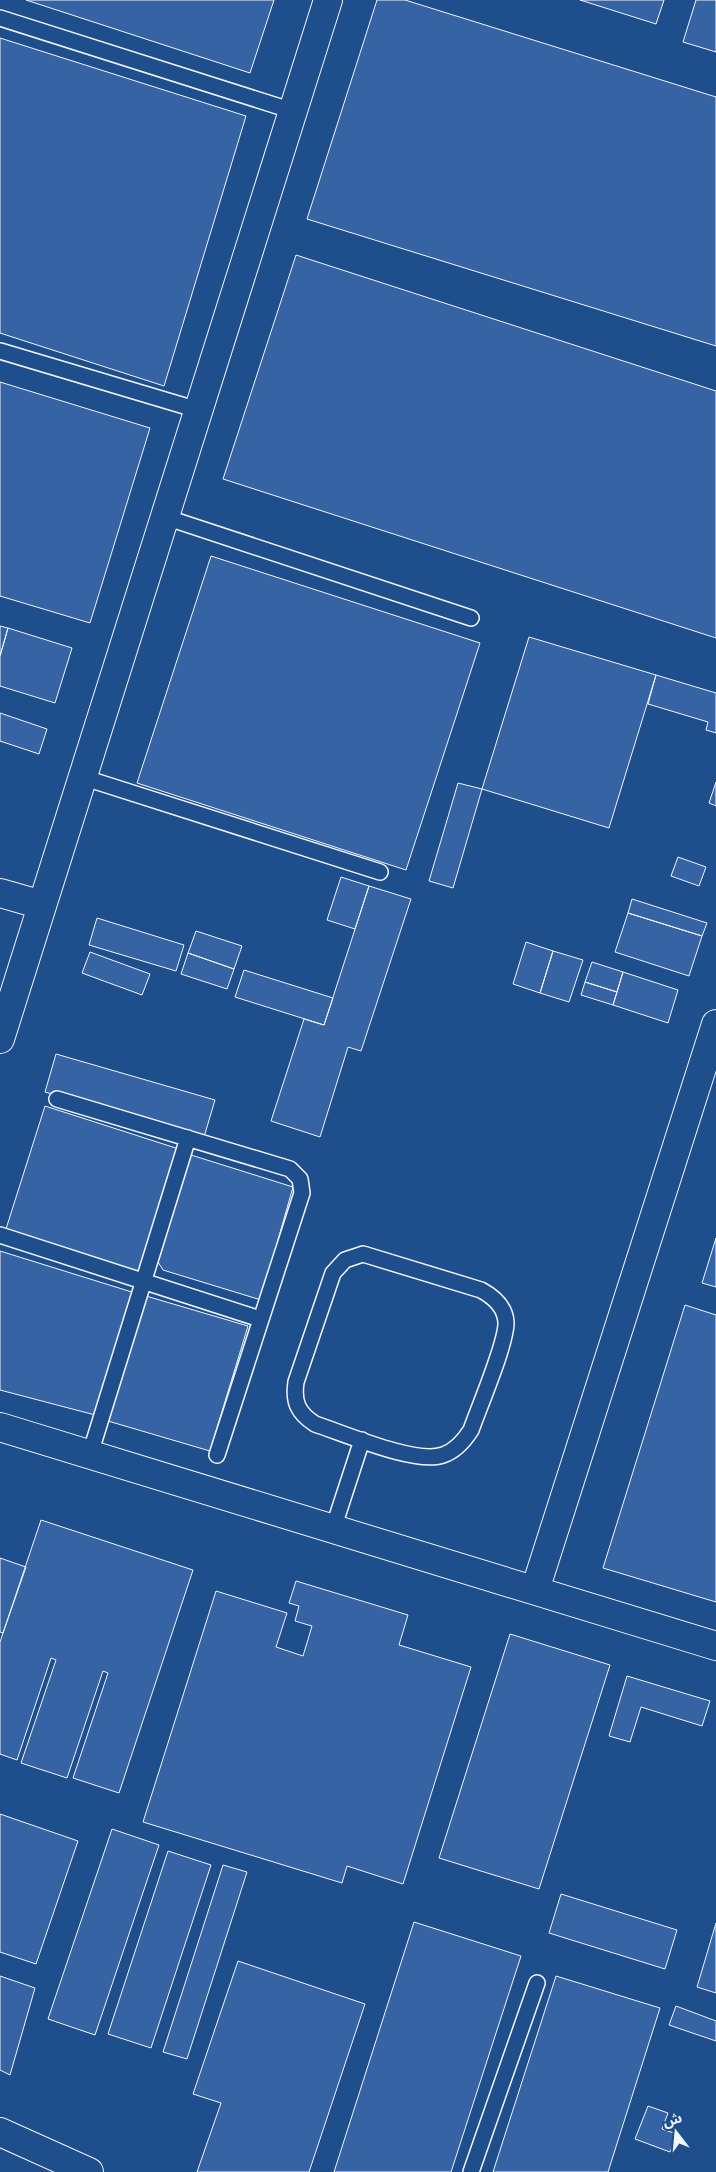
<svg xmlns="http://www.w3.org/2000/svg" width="716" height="2172" viewBox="0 0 716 2172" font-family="'Source Serif 4','Noto Sans Arabic',serif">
<rect width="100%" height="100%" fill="#1f4e8c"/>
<path fill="#3563a3" stroke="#f2f6ff" d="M26 0H274L250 73Z
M377 0H405L716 97V346L307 219Z
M580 0H664L656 24Z
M696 0H716V52L683 42Z
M0 38 246 116 164 386 0 333Z
M296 255 716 391V638L223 479Z
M0 382 150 428 90 623 0 596Z
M211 556 480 643 406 870 137 783Z
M0 626 8 628 0 656Z
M8 628 72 648 55 703 0 686V656Z
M529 637 656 675 609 828 482 789Z
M656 675 716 693V733L706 730 708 722 648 704Z
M0 713 47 729 39 754 0 741Z
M716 782V806L709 803Z
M458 783 482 789 453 888 429 881Z
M678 857 706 867 699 886 671 876Z
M341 877 369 886 355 929 327 920Z
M369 886 411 899 361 1051 348 1047 320 1137 271 1121 304 1019 324 1025Z
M632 899 707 923 702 936 628 913Z
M628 913 702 936 689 976 615 952Z
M97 918 184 945 176 971 89 945Z
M196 931 242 946 234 969 188 953Z
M526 942 553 951 540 993 513 984Z
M553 951 583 960 569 1002 540 993Z
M90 952 150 974 142 995 82 973Z
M188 953 234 969 227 989 181 974Z
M592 962 623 972 617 992 585 982Z
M244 970 333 998 324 1025 235 997Z
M623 972 678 990 668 1023 613 1005Z
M585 982 617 992 613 1005 581 995Z
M56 1054 215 1100 204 1137 45 1092Z
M45 1106 182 1150 141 1275 5 1232Z
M191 1155 293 1187 261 1300 163 1270 158 1262Z
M716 1238V1287L702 1283Z
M0 1251 135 1293 99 1416 0 1390Z
M146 1296 248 1326 210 1451 108 1421Z
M685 1305 716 1315V1602L603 1568Z
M41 1520 193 1570 119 1793 73 1778 108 1673 103 1671 67 1778 21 1763 56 1660 51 1658 17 1760 0 1754V1642Z
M0 1558 26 1567 3 1633 0 1632Z
M296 1581 408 1615 399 1645 471 1667 403 1884 347 1866 342 1883 143 1822 216 1591 287 1613 276 1647 303 1656 312 1626 295 1621 299 1606 289 1603Z
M510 1634 610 1665 539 1889 439 1858Z
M627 1676 710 1701 702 1726 641 1707 630 1742 609 1736Z
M0 1814 78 1841 36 1964 0 1952Z
M112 1829 159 1845 95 2035 48 2019Z
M168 1851 211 1865 151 2048 108 2034Z
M223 1865 247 1872 187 2059 163 2052Z
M561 1894 677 1930 665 1969 549 1933Z
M414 1922 521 1956 451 2172H334Z
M716 1923V1993L697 1987Z
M238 1961 365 2004 309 2172H197L221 2103 193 2094Z
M0 1976 35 1988 10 2075 0 2070Z
M556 1976 660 2008 608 2172H493Z
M676 2006 716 2021V2041L669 2025Z
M648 2106 668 2113 662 2129 677 2134 670 2152 635 2139Z"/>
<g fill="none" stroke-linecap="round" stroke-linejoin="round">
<defs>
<path id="service" d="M0 18 293 111
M0 351 198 410
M165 517 471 618
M82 777 380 872
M57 1099 290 1169 300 1179 302 1193 217 1455
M0 1235 260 1319
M363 1254 481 1290C494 1297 505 1307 506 1322 507 1342 479 1407 471 1430 464 1441 455 1451 443 1455 416 1465 343 1433 315 1424 298 1413 293 1402 296 1382L333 1273 345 1260Z
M90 1454 188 1138
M333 1529 362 1440
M471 2172 537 1983"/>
<path id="minor" d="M0 893 42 905
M0 1039 328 0
M0 1427 716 1646
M535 1590 716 1024
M0 2132 89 2172"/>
</defs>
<use href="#service" stroke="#f2f6ff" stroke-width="18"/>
<use href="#minor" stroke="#f2f6ff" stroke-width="30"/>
<use href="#service" stroke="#1f4e8c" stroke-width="15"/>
<use href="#minor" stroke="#1f4e8c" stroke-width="28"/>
</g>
<g transform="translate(676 2132) rotate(344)" stroke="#1f4e8c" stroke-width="4" paint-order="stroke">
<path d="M0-4L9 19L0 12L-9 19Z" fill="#f2f6ff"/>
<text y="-8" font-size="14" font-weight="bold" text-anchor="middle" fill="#f2f6ff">ش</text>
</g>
</svg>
